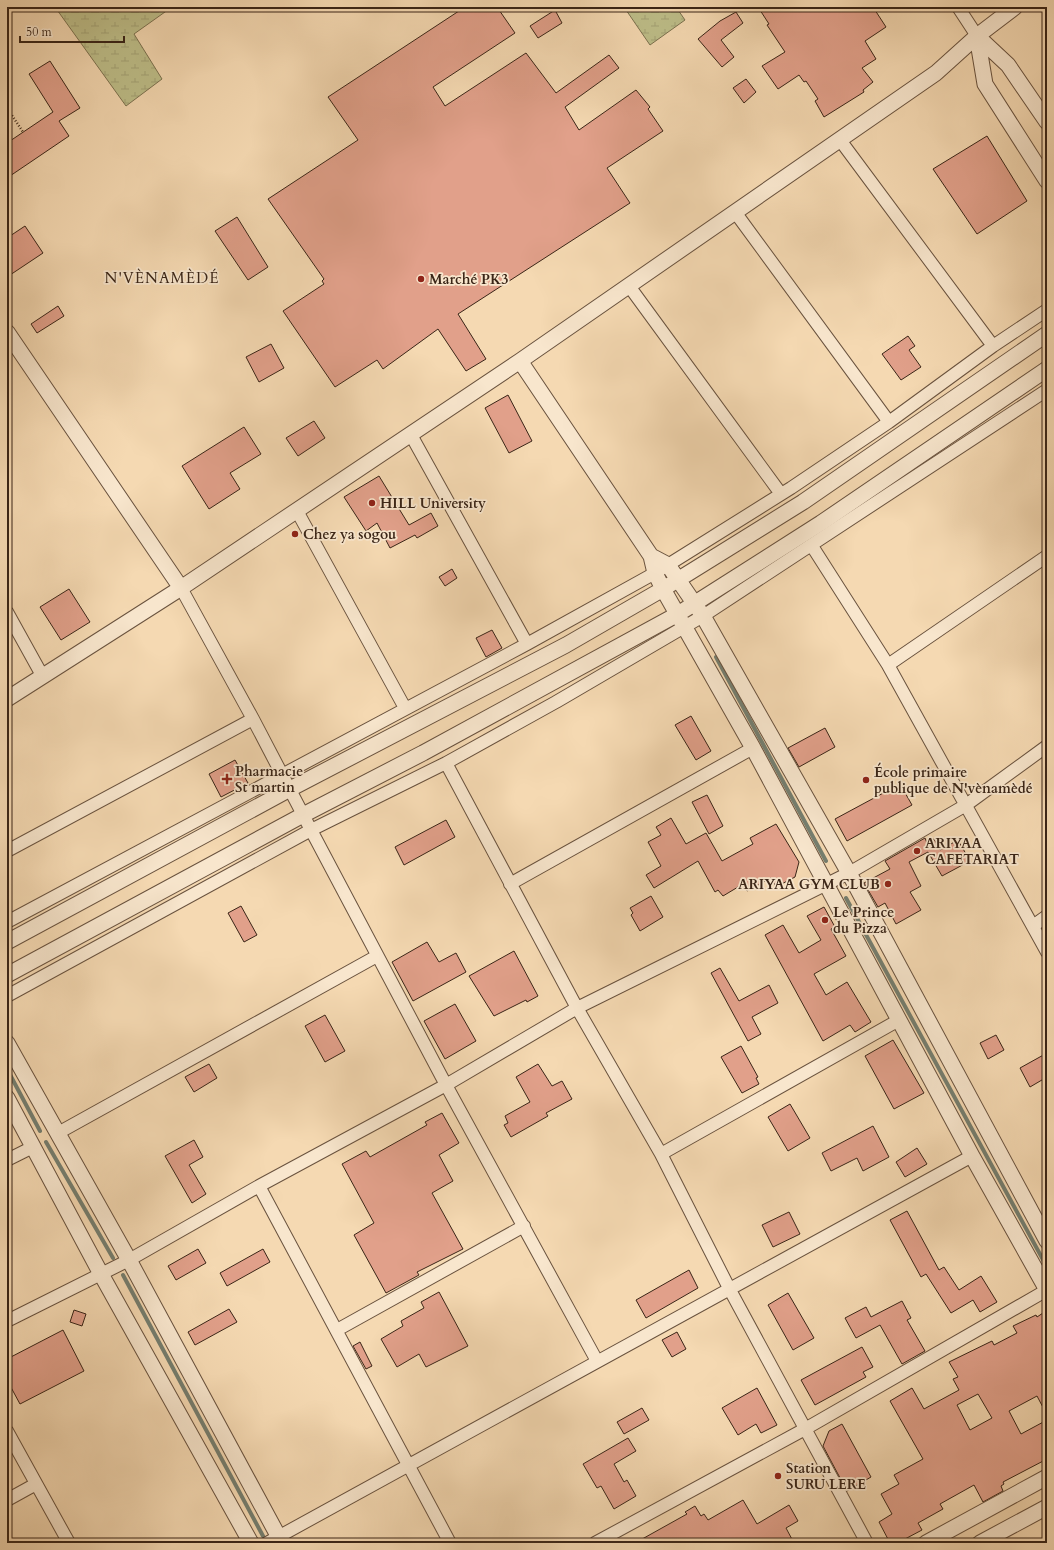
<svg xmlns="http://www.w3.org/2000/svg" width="1054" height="1550" viewBox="0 0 1054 1550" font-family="Cardo,serif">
<defs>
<pattern id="wetland-marsh" width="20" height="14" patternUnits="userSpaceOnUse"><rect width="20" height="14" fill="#bebf8a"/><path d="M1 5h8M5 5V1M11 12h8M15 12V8" fill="none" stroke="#a4a476"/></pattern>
</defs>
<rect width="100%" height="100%" fill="#f5d9b2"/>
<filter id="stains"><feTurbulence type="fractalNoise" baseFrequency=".005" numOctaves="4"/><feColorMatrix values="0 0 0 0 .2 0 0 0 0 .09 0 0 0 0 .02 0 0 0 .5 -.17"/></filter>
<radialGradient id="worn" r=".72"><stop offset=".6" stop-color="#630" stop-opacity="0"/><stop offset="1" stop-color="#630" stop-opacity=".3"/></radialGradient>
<path fill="url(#wetland-marsh)" stroke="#7c7250" d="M55 7H172L134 34 162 79 126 106Z
M624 7H676L685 20 650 45Z"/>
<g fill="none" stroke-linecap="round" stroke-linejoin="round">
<path stroke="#757e6f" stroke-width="4" d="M716 657 826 861
M846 898 1047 1267
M7 1069 40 1131
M46 1142 113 1258
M123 1275 263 1536"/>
</g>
<path fill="#e1a08a" stroke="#3a2517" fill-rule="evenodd" d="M465 7H497L515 33 433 87 445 106 526 53 556 93 609 55 619 68 565 107 579 130 636 90 650 107 648 109 663 131 607 168 630 203 458 314 486 359 466 371 438 329 383 369 377 360 335 387 283 311 324 284 322 281 324 279 268 199 358 140 328 97Z
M758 7H873L886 27 865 41 876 59 862 68 873 82 863 90 864 92 824 117 815 101 818 99 806 81 804 82 799 75 778 89 762 66 785 52 767 25 769 24Z
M555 10 562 23 538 38 530 26Z
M736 12 743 23 721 40 734 57 722 67 698 39 720 21Z
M50 61 80 108 59 121 69 136 7 178V143L53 112 29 74Z
M746 79 756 92 744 103 733 88Z
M987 136 1027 201 977 234 933 169Z
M237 217 268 267 248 280 215 231Z
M25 226 43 253 7 277V238Z
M58 306 64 316 37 333 31 324Z
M908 336 915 346 909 350 921 367 901 380 882 354Z
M271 344 284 368 259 382 246 357Z
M508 395 532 441 509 453 485 408Z
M314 421 325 438 298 456 286 438Z
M244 427 261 454 230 473 240 489 209 509 182 466Z
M379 476 409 525 431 513 438 526 417 538 415 535 390 548 377 523 366 531 344 497Z
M452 569 457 578 445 586 439 577Z
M69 589 90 622 61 640 40 607Z
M492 630 502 648 486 657 476 638Z
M691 716 711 751 696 760 675 725Z
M825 728 835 747 799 767 788 748Z
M235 760 248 783 221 797 209 774Z
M900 784 912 805 847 841 835 819Z
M707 795 723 826 709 834 692 802Z
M671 818 686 844 706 833 722 861 753 844 750 838 776 824 799 862 795 877 776 887 771 878 747 891 743 884 723 896 718 890 715 892 698 861 654 888 646 875 661 866 648 842 661 835 656 827Z
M446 820 455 837 404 865 395 847Z
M925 838 927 843 934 839 940 850 958 840 970 861 942 876 928 852 909 862 921 886 910 892 921 910 896 924 885 903 878 907 864 883 890 869 885 861Z
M651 896 663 917 640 931 631 915 633 913 630 908Z
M241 906 257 935 244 942 228 913Z
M824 907 835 927 831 929 846 956 814 974 826 995 847 982 871 1022 855 1032 850 1025 823 1041 765 935 783 925 799 953 821 940 807 916Z
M427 942 439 962 456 953 466 972 413 1001 392 962Z
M514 951 538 996 527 1002 526 1000 494 1016 469 976Z
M720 968 739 1001 769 985 778 1003 752 1017 761 1034 748 1041 711 973Z
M455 1004 476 1041 445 1059 424 1021Z
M325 1015 345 1051 325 1062 305 1026Z
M996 1035 1004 1050 988 1059 980 1043Z
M893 1040 924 1093 894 1109 865 1056Z
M741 1046 758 1077 756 1078 759 1084 742 1093 721 1057Z
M1047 1053V1077L1030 1087 1020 1068Z
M209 1064 217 1078 194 1092 185 1077Z
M538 1064 552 1086 562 1081 572 1099 546 1113 548 1116 511 1137 504 1125 508 1123 505 1116 530 1102 516 1077Z
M790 1104 810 1138 788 1151 768 1117Z
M442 1113 459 1143 439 1155 453 1181 432 1193 463 1249 417 1272 419 1275 386 1293 354 1235 374 1223 342 1164 366 1151 370 1157 427 1125 425 1122Z
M873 1126 889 1157 863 1171 857 1158 831 1171 822 1153Z
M194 1140 203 1157 189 1165 206 1194 192 1203 165 1156Z
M917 1148 927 1164 905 1177 896 1162Z
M907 1211 939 1270 944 1267 959 1290 981 1276 997 1302 980 1312 973 1300 951 1313 926 1274 921 1277 890 1220Z
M789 1212 800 1234 773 1247 762 1225Z
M198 1249 206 1263 176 1280 168 1266Z
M263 1249 270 1262 227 1286 220 1273Z
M689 1270 698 1288 646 1318 636 1300Z
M439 1292 468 1346 426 1367 419 1354 397 1367 381 1339 403 1326 401 1321 424 1308 421 1302Z
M788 1293 814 1338 793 1350 768 1305Z
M902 1301 911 1318 907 1320 925 1351 902 1364 880 1325 856 1338 845 1318 866 1307 871 1317Z
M229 1309 237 1322 195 1345 188 1332Z
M74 1310 86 1314 82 1326 70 1322Z
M1043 1313 1047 1320V1415L1037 1396 1009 1411 1021 1434 1047 1420V1459L1003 1482 1004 1484 1001 1486 1003 1491 983 1502 974 1485 940 1504 943 1509 918 1523 922 1530 905 1539 890 1543 879 1522 892 1514 881 1494 899 1484 894 1475 923 1459 890 1401 912 1388 924 1409 959 1390 953 1379 958 1377 949 1362 992 1341 994 1345 1017 1333 1013 1326 1036 1315 1037 1317ZM978 1394 992 1418 970 1430 957 1405Z
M63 1330 84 1371 20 1404 7 1380V1359Z
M677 1332 686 1349 672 1357 662 1340Z
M360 1342 372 1366 366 1369 353 1346Z
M862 1347 873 1367 863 1372 866 1377 815 1405 801 1380Z
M757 1388 777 1425 761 1433 756 1424 738 1435 722 1408Z
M642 1408 649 1420 624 1434 617 1422Z
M842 1424 871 1477 847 1491 823 1446 829 1431Z
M628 1438 636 1451 614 1464 624 1482 627 1480 636 1496 614 1509 601 1486 597 1488 583 1464Z
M743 1500 757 1524 789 1505 798 1521 786 1528 794 1543H635L687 1514 685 1512 695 1506 701 1516 704 1514 708 1520Z"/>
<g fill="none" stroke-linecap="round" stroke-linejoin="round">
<defs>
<path id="minor" d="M958 7 977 36
M840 140 993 346
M735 212 889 422
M629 286 781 494
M411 435 527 644
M297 511 405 708
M812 546 888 665 1047 952
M181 588 253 719 311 830 446 1085 597 1361
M7 612 43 677
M888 665 1047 556
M446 763 577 1008 661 1154 730 1290 867 1543
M7 851 253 719
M510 884 753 748
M7 922 527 644 655 573 791 488 889 422 993 346 1047 310
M1033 926 1047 916
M7 996 311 830 446 763 556 702 703 616 1047 390
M58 1133 377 956
M661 1154 899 1020
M7 1160 33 1147
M259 1186 450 1543
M7 1321 129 1260 259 1186 446 1085 577 1008 849 873 966 805 1047 746
M337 1330 524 1226
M7 1431 69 1543
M7 1500 36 1484
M267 1543 972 1156
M595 1543 805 1429 1047 1290"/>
<path id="tertiary" d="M977 36 985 84 1047 181
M977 36 1008 65 1047 122
M7 332 181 588
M520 361 651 556 655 573 663 589 753 748 972 1156 1047 1290
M651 556 668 565 703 616 849 873 1047 1241
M7 699 181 588 520 361 936 73 977 36 1015 7
M7 942 290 789 566 645 663 589 803 502 1047 334
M7 975 303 815 423 753 678 614 821 523 1047 369
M7 1043 129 1260 282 1543
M7 1098 101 1274 251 1543
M926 1543 1047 1477
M980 1543 1047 1507"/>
</defs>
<use href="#minor" stroke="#69523e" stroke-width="14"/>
<use href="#tertiary" stroke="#69523e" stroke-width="17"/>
<path stroke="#3a2517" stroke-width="2.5" stroke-dasharray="1 2" stroke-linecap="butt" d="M7 108 23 132"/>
<use href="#minor" stroke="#f8e6cd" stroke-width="12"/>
<use href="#tertiary" stroke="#f8e6cd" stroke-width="15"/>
</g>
<g fill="#8f2418" stroke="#f8e6cd" stroke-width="1.5">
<circle cx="421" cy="279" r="4"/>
<circle cx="372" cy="503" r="4"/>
<circle cx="295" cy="534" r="4"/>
<path d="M225 773h4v4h4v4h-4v4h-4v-4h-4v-4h4z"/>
<circle cx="866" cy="780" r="4"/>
<circle cx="917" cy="851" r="4"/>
<circle cx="888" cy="884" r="4"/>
<circle cx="825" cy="920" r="4"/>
<circle cx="778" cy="1476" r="4"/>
</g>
<g text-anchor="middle" stroke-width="3.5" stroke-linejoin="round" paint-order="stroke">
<g font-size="14" font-weight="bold" fill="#3a2517" stroke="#f8e6cd" text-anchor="start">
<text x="429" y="284">Marché PK3</text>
<text x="380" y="508">HILL University</text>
<text x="303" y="539">Chez ya sogou</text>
<text x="235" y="776">Pharmacie<tspan x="235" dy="16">St martin</tspan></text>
<text x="874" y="777">École primaire<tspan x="874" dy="16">publique de N'vènamèdé</tspan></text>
<text x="925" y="848">ARIYAA<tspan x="925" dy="16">CAFETARIAT</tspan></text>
<text x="880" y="889" text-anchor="end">ARIYAA GYM CLUB</text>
<text x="833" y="917">Le Prince<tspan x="833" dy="16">du Pizza</tspan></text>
<text x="786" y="1473">Station<tspan x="786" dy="16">SURU LERE</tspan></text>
</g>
<g font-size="15" letter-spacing="1" fill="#3a2517" stroke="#f8e6cd">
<text x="162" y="283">N'VÈNAMÈDÉ</text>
</g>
</g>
<rect width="1054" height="1550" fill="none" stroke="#f5d9b2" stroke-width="24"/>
<rect x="8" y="8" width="1038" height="1534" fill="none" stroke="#3a2517" stroke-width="2"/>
<rect x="12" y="12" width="1030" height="1526" fill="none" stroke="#3a2517"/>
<path d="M20 36v6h104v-6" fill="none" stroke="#3a2517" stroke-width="2"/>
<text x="26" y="36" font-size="12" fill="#3a2517" stroke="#f8e6cd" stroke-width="3" paint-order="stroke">50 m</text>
<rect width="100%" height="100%" filter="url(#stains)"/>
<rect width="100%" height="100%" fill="url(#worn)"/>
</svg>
